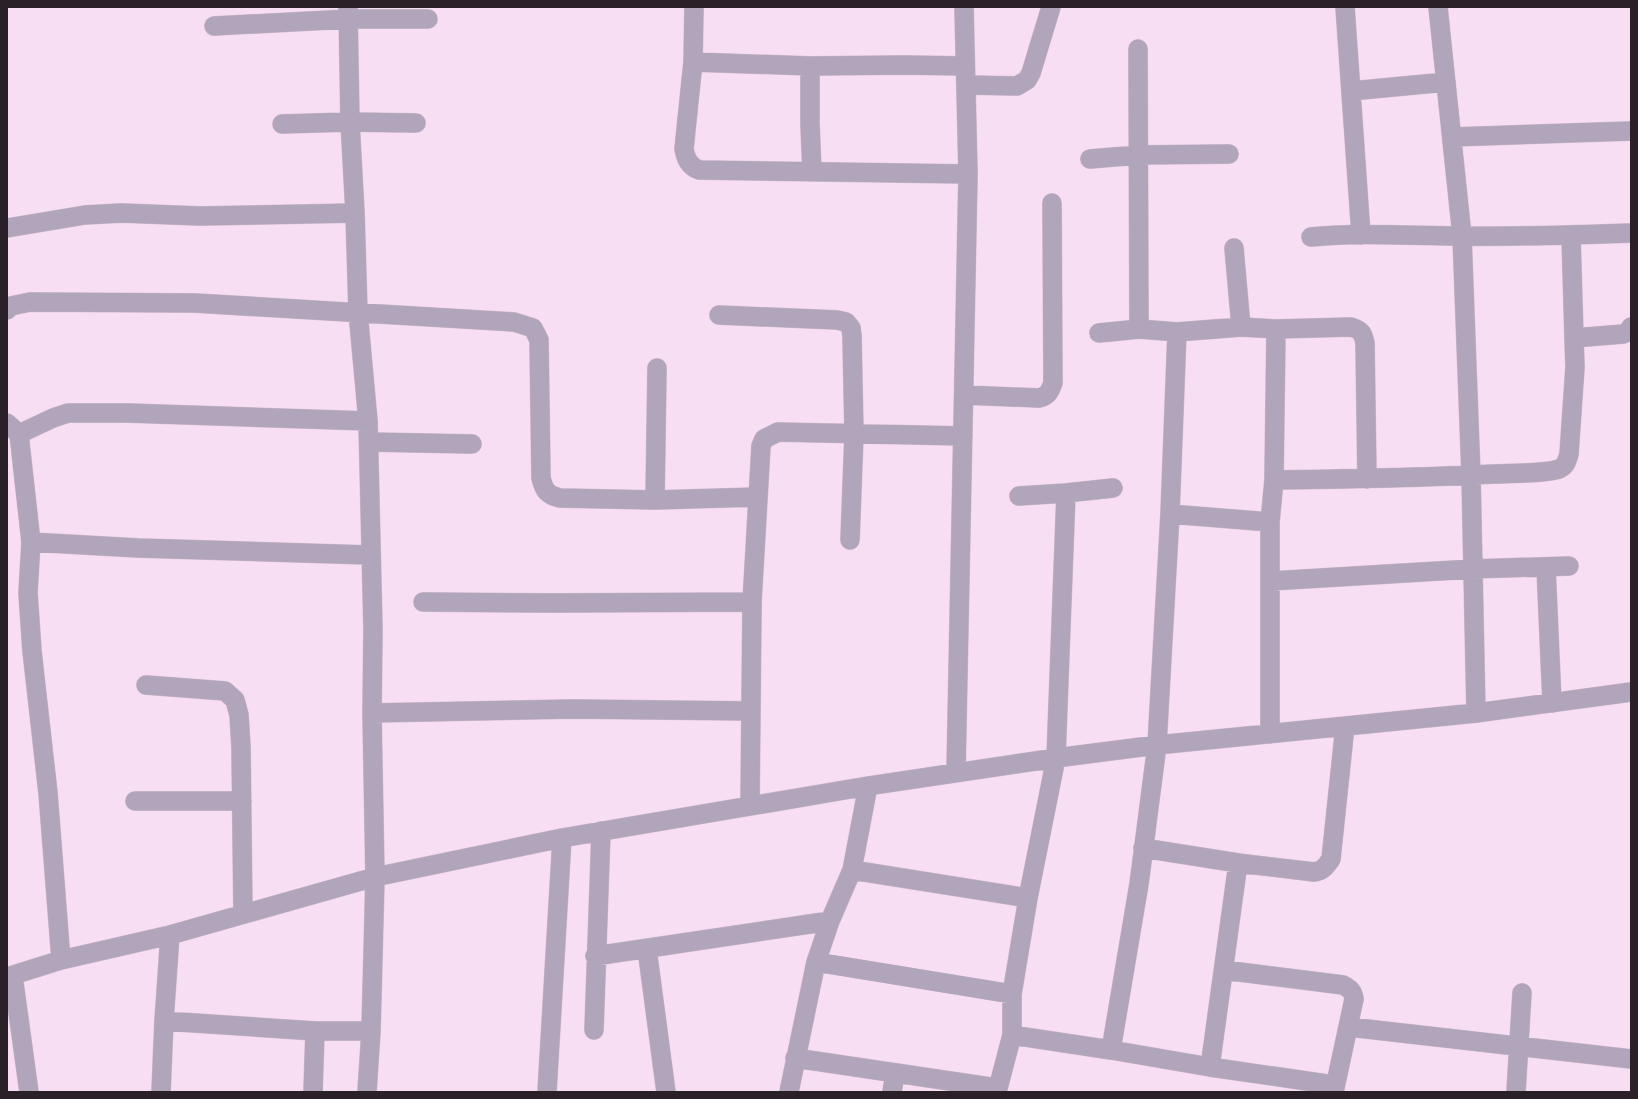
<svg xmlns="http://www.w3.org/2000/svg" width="1638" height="1099" viewBox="0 0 1638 1099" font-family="'Source Serif 4',serif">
<rect width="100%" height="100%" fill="#f8def2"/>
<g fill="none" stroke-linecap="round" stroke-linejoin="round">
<defs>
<path id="minor" d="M348 7 350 122 355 213 358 312 368 421 373 629 372 713 375 877 371 1031 367 1092
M694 7 693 62 684 149C686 159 689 166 699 170L968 174
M1345 7 1361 235
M1438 7 1462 236 1471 475 1476 713
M214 26 348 19H428
M1138 49 1139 329
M693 62 810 66 905 65 965 66
M810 66V124L812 172
M966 85 1017 86 1027 80 1031 73 1051 7
M1351 91 1446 82
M282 124 350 122 416 123
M1452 137 1631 131
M1090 159 1138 155 1229 154
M7 228 85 215 121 213 200 216 355 213
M1571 235 1574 338
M1311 237C1361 232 1411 236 1460 236 1517 237 1574 235 1631 233
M1234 248 1241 327
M7 310 11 306 30 302 195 303 514 322 533 328 539 340 541 478C544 490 547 495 560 498L655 500 757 497
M719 315 837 320 846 322 851 328 852 336 854 434 850 540
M1177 332 1170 514 1157 745 1139 884 1111 1050 1210 1067 1334 1085
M1099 333 1139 329 1177 332 1241 327 1276 329 1351 327C1361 330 1363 333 1365 343L1367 479
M964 395 1039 398C1048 396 1050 391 1053 383L1052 203
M7 423 19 434 31 542 28 593 32 651 48 793 61 960
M19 434 53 418 68 413H127L368 421
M369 442 472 444
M1274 480C1347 479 1420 478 1493 474 1510 473 1545 474 1559 469 1566 466 1567 461 1569 454L1575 367 1574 338 1623 334 1628 332 1631 327
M1019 496 1066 493 1113 488
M655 500 657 368
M1170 514 1270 522
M31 542 138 548 370 555
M1546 567 1552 703
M1271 581 1472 569 1569 566
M423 602 555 603 752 602
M146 685 225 691 235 700 239 715 241 747 243 914
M372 713 573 709 751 711
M1270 734V522L1274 480 1276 329
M956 773 968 174 964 7
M135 801H242
M750 806 752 602 761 446 764 439 778 432 963 436
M1143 848 1238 863 1314 872C1323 871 1326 866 1331 859L1345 726
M852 870 1028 898
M647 949 666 1092
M595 956 830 921
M816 962 1012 994
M1224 970 1343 985C1350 989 1353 991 1354 999L1334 1092
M13 976 29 1092
M7 977 61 960 170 935 375 877 562 838 868 786 1056 758 1157 745 1476 713 1631 692
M164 1021 315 1031H371
M1349 1027 1631 1059
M594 1030 601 831
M1012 1035 1111 1050
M795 1058 997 1088
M1210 1067 1238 863
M161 1092 164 1021 170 935
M313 1092 315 1031
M547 1092 562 838
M789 1092 816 962 830 921 852 870 868 786
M892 1092 895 1073
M997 1092 1012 1035V994L1028 898 1056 758 1066 493
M1516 1092 1522 993"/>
</defs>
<use href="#minor" stroke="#d3bcce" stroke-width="20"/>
<use href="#minor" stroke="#b0a5bb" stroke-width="19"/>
</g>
<rect width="1638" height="1099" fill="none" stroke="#2a2028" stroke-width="16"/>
</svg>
